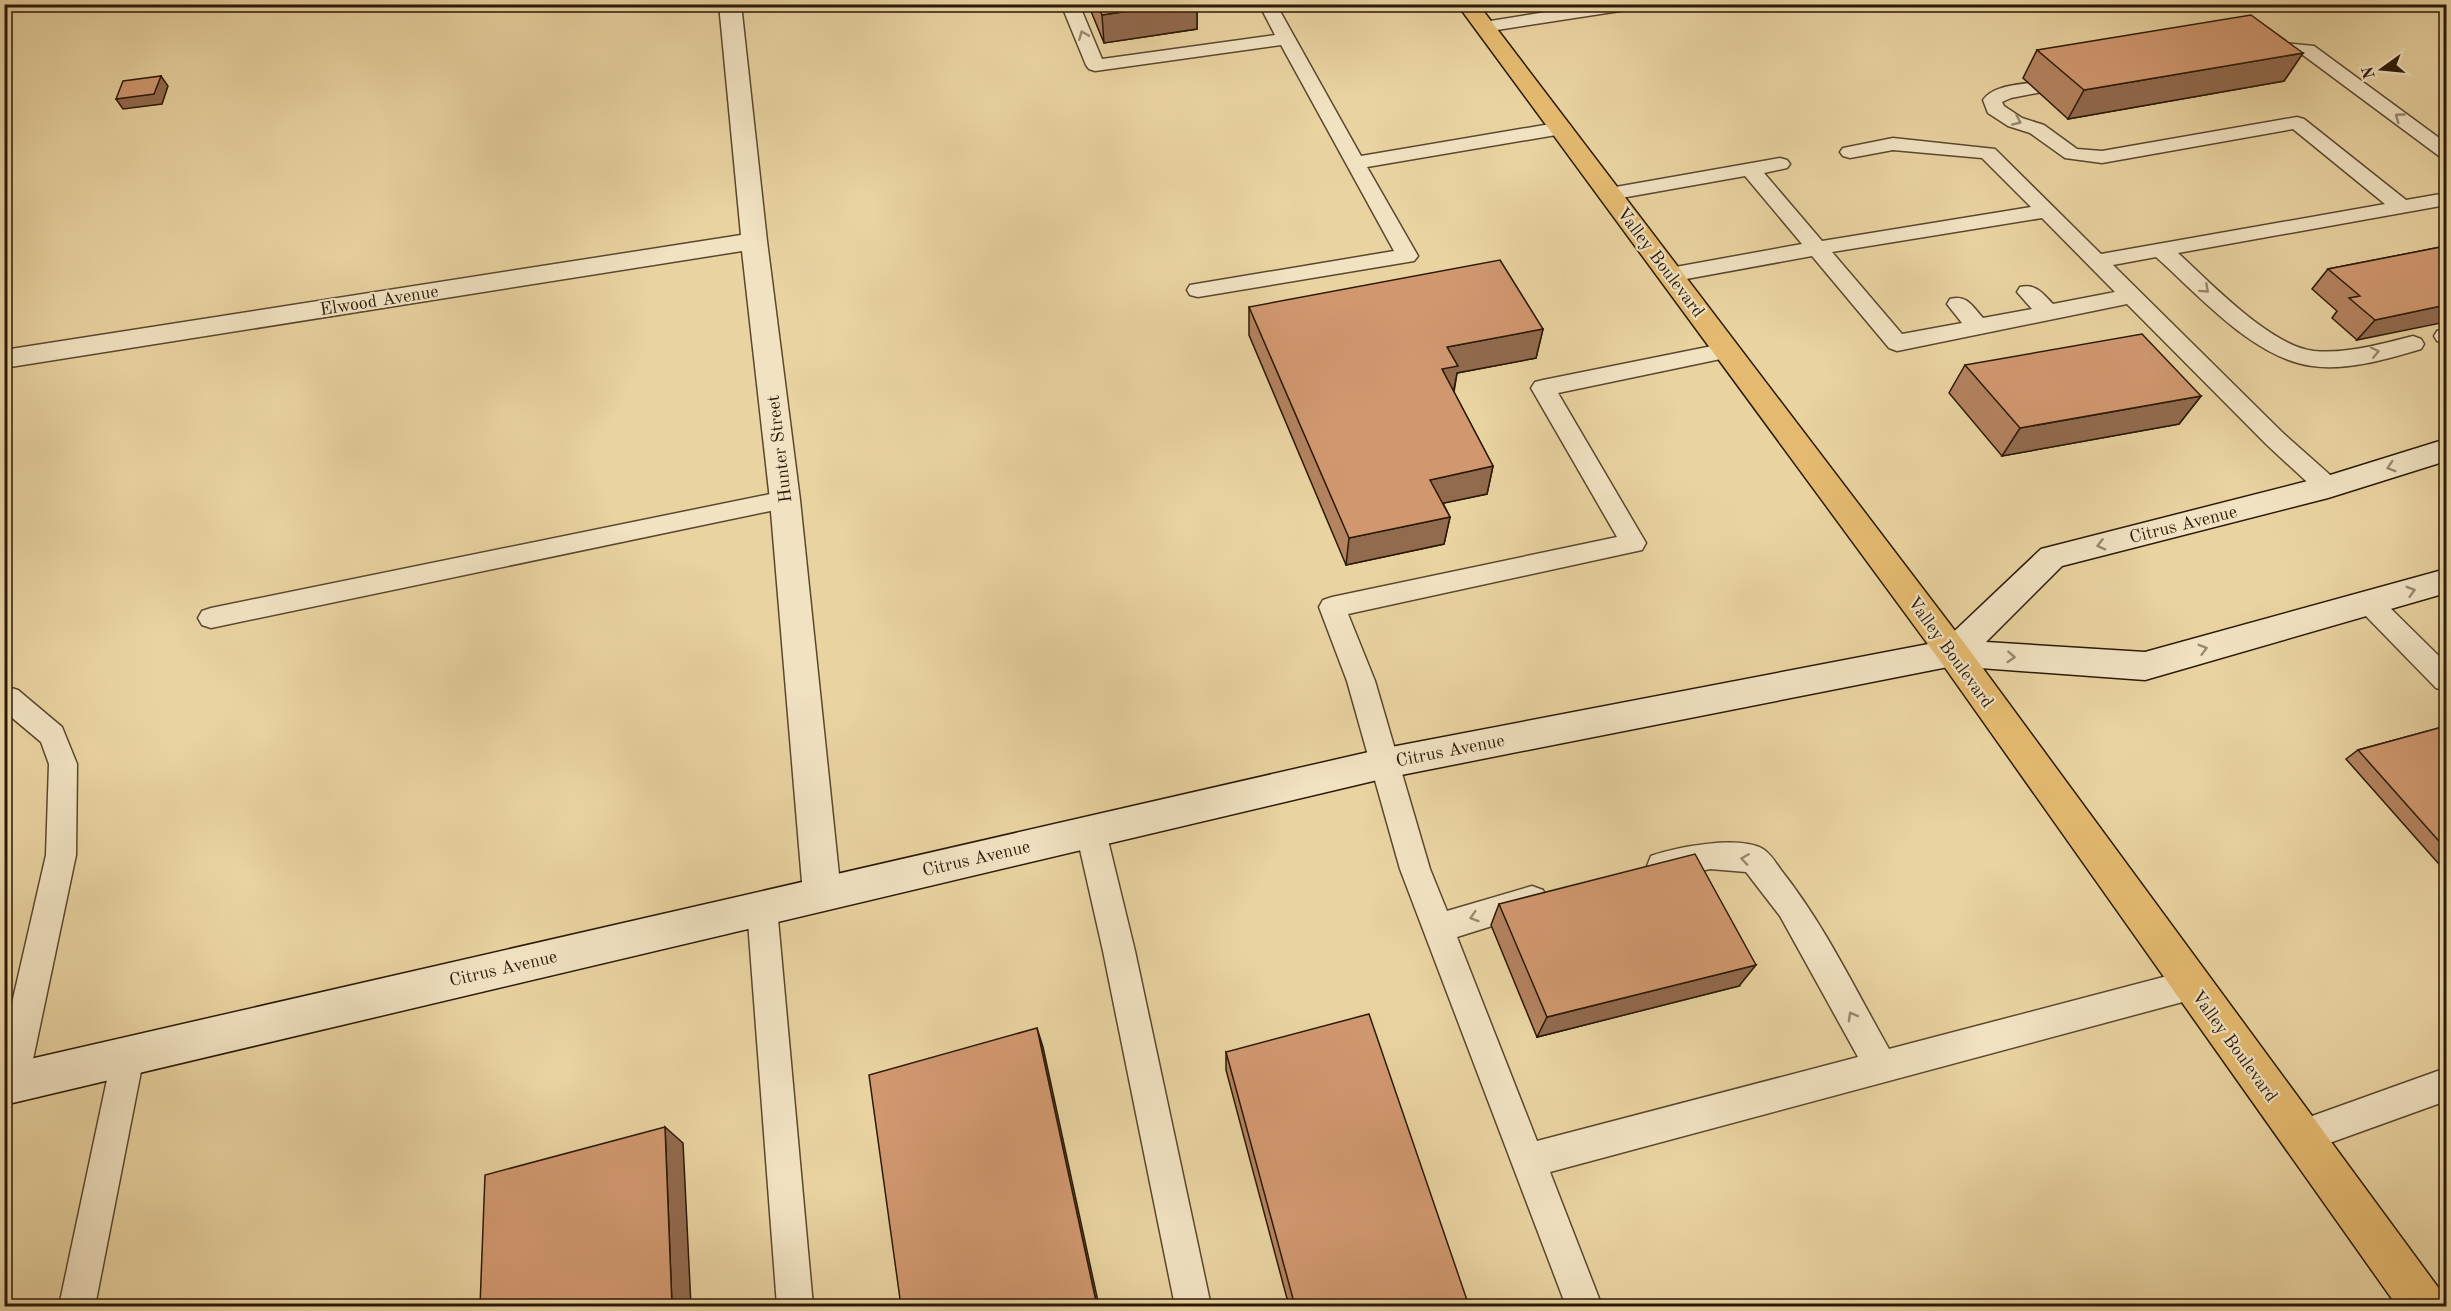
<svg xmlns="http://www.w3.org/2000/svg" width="2451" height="1311" viewBox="0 0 2451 1311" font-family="'Old Standard TT',serif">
<rect width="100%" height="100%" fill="#e9d3a1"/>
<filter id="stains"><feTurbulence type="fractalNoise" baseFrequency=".00333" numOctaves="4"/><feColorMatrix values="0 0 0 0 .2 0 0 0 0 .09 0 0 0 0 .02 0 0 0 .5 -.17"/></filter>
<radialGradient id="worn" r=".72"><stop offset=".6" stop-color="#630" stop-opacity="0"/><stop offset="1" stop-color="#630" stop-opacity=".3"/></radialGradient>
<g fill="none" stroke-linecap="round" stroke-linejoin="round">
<defs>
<path id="lane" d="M1061 4H1079L1102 59 1275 35 1259 4H1276L1361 156 1562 122 1569 124 1572 128 1569 132 1562 134 1367 167 1418 256 1414 261 1198 297 1190 295 1187 290 1190 285 1394 251 1281 45 1095 71 1089 69 1086 65Z
M1596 4H1641L1633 9 1484 32 1478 31 1475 27 1478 23 1484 22Z
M2284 43 2314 46 2446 143V158L2439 156 2303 55 2284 53 2262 57 2256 56 2253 52 2256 48Z
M2035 82 2042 84 2044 88 2042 92 2011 98 2002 102 2004 106 2022 118 2044 125 2077 149 2102 151 2297 117 2304 119 2406 200 2446 193V205L2178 253C2211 283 2270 346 2314 351 2347 354 2381 344 2413 336L2421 339 2424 344 2421 349C2387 359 2347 371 2312 366 2253 358 2200 296 2156 257L2113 265 2283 433 2337 481 2340 487 2337 493 2328 496 2319 493 2267 445 2127 304 1897 351 1889 348 1812 256 1670 282 1662 280 1659 275 1662 270 1670 268 1802 244 1745 176 1610 200 1603 198 1600 194 1603 190 1610 188 1780 158 1787 160 1790 164 1787 168 1764 173 1822 241 2031 207 1982 158 1893 150 1850 158 1843 156 1840 152 1843 148 1893 138 1995 149 2101 254 2385 204 2293 129 2102 163 2065 158 2030 133 2008 126 1988 113 1983 100C1993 85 2019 85 2035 82ZM2042 218 2115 292 2053 304C2043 294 2036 283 2020 287L2017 292 2032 309 1983 318C1973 307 1967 294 1950 299L1947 304 1962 323 1902 334 1832 252Z
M2446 329V343L2437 341 2434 336 2437 331Z
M1727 343 1735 346 1738 351 1735 356 1558 393 1646 543 1642 550 1348 614 1375 681 1430 869 1447 911 1532 886 1543 890 1547 900 1543 910 1457 937 1537 1141 1858 1057 1780 916 1746 872 1710 869 1662 880 1651 876 1647 866 1651 856C1676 847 1739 835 1763 849 1770 853 1776 863 1781 870 1824 924 1855 989 1889 1049L2190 970 2201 974 2206 985 2201 996 2190 1000 1550 1172 1602 1306H1566L1400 869 1347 681 1319 607 1323 600 1332 597 1617 537 1531 388 1535 382 1543 380Z
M785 491 794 494 797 500 794 506 211 628 202 625 198 618 202 611 211 608Z
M2369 593 2378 596 2446 663V691L2436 688 2360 610 2356 603 2360 596Z
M8 687 18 690 62 727 77 764 76 855 28 1083 23 1095 11 1100 4 1097V1038L46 855 49 764 41 742 4 711V688Z
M1091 819 1101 823 1106 832 1135 951 1211 1306H1175L1103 951 1076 832 1081 823Z
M762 894 773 898 777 908 813 1306H777L747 908 751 898Z
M128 1040 140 1045 144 1056 95 1306H59L112 1056 116 1045Z
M2446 1068V1101L2299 1154 2287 1149 2282 1137 2287 1125Z"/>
<path id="street" d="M719 4H741L767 241 800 500 841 894 835 906 822 911 809 906 803 894 770 500 742 251 4 368V350L741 235Z"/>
<path id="secondary" d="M2446 439V461L2328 498 2062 566 1986 642 2145 652 2446 569V593L2145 680 1953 666 1386 778 4 1105V1065L1386 748 1944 641 2041 549 2327 476Z"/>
<path id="primary" d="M1457 4H1478L1965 644 2440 1290 2446 1306H2397L1941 662Z"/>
</defs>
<use href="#lane" stroke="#5a482e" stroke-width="3"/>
<use href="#street" stroke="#5a482e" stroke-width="3"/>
<use href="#secondary" stroke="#2b1a07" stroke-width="3"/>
<use href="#primary" stroke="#2b1a07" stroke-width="3"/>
<use href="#lane" fill="#f1e2c2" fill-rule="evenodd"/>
<use href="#street" fill="#f1e2c2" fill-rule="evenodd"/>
<use href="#secondary" fill="#f1e2c2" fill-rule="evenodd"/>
<use href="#primary" fill="#e4ba70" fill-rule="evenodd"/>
</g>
<path fill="#b48360" stroke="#2b1a07" stroke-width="1.5" d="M1088 4H1197V29L1104 43Z
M2037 50 2303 53 2284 81 2068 119 2023 78Z
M2446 246 2357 340 2332 318 2337 311 2312 289 2328 269Z
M1249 307 1543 329 1536 358 1457 373 1454 392 1493 466 1487 494 1443 503 1450 517 1444 544 1346 565 1249 335Z
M1965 365 2201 396 2179 424 2002 456 1949 393Z
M2446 726V872L2346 759 2358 750Z
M1499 904 1739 986 1537 1037 1491 925Z
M1226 1052 1469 1306H1289L1226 1070Z"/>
<path fill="#926a4e" stroke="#2b1a07" stroke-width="1.5" d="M1176 4H1197V29L1104 43 1102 15Z
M2303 53 2284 81 2068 119 2084 90Z
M161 76 168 86 162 104 123 109 116 99Z
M2446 305V322L2357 340 2375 320Z
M1543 329 1536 358 1457 373 1453 394 1442 369 1447 347Z
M2201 396 2179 424 2002 456 2020 428Z
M1493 466 1487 494 1425 507 1430 480Z
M1450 517 1444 544 1346 565 1349 538Z
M1756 965 1739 986 1537 1037 1547 1017Z
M1037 1028 1043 1047 1099 1306H1097Z
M665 1127 683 1143 691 1306H672Z"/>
<path fill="#d19870" stroke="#2b1a07" stroke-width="1.5" d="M1097 4H1176L1102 15Z
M2251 15 2303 53 2084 90 2037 50Z
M161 76 154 94 116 99 123 81Z
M2446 246V305L2375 320 2349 298 2360 296 2328 269Z
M1500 260 1543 329 1447 347 1458 366 1442 369 1493 466 1430 480 1450 517 1349 538 1249 307Z
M2142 334 2201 396 2020 428 1965 365Z
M2446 726V849L2358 750Z
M1695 854 1756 965 1547 1017 1499 904Z
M1369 1014 1469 1306H1295L1226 1052Z
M1037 1028 1097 1306H901L869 1075Z
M665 1127 672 1306H480L485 1175Z"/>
<defs><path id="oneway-chevron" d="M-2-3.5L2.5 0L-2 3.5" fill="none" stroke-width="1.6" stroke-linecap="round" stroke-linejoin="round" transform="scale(1.5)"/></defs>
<g stroke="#98886e">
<use href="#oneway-chevron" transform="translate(1083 35) rotate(-112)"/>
<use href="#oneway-chevron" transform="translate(2399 117) rotate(-144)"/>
<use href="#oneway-chevron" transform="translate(2017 121) rotate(24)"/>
<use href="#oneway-chevron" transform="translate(2205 289) rotate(42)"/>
<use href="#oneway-chevron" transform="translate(2375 352) rotate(-12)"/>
<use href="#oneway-chevron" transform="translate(2391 467) rotate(163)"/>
<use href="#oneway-chevron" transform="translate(2101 545) rotate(166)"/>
<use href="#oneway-chevron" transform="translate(2411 591) rotate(-16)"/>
<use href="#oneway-chevron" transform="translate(2203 649) rotate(-16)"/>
<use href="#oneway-chevron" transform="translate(2011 657) rotate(4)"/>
<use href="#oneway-chevron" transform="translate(1745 859) rotate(-172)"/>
<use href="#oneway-chevron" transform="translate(1474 917) rotate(163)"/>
<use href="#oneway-chevron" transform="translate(1852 1016) rotate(-119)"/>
</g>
<g text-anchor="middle" stroke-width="4.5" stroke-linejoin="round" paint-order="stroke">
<g font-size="18" fill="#2b1a07" stroke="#f1e2c2">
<text transform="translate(1661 262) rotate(53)" y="6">Valley Boulevard</text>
<text transform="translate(379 300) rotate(-9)" y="6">Elwood Avenue</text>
<text transform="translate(779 449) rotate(-97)" y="6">Hunter Street</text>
<text transform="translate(2183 524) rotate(-14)" y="6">Citrus Avenue</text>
<text transform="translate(1951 652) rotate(54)" y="6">Valley Boulevard</text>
<text transform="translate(1450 750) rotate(-11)" y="6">Citrus Avenue</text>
<text transform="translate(976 858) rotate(-13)" y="6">Citrus Avenue</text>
<text transform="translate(503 968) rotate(-13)" y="6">Citrus Avenue</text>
<text transform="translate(2235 1046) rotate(54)" y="6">Valley Boulevard</text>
</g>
</g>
<rect width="2451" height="1311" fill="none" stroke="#e9d3a1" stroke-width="24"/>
<rect x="6" y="6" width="2439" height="1299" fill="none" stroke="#2b1a07" stroke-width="3"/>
<rect x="12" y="12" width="2427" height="1287" fill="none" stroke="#2b1a07" stroke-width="1.5"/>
<g transform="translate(2382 69) rotate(255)" stroke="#f1e2c2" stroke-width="4.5" paint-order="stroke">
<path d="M0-4.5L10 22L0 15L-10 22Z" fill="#2b1a07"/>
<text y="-9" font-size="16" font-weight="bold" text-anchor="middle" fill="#2b1a07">N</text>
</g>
<rect width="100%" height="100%" filter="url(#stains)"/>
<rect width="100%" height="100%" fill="url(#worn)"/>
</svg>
